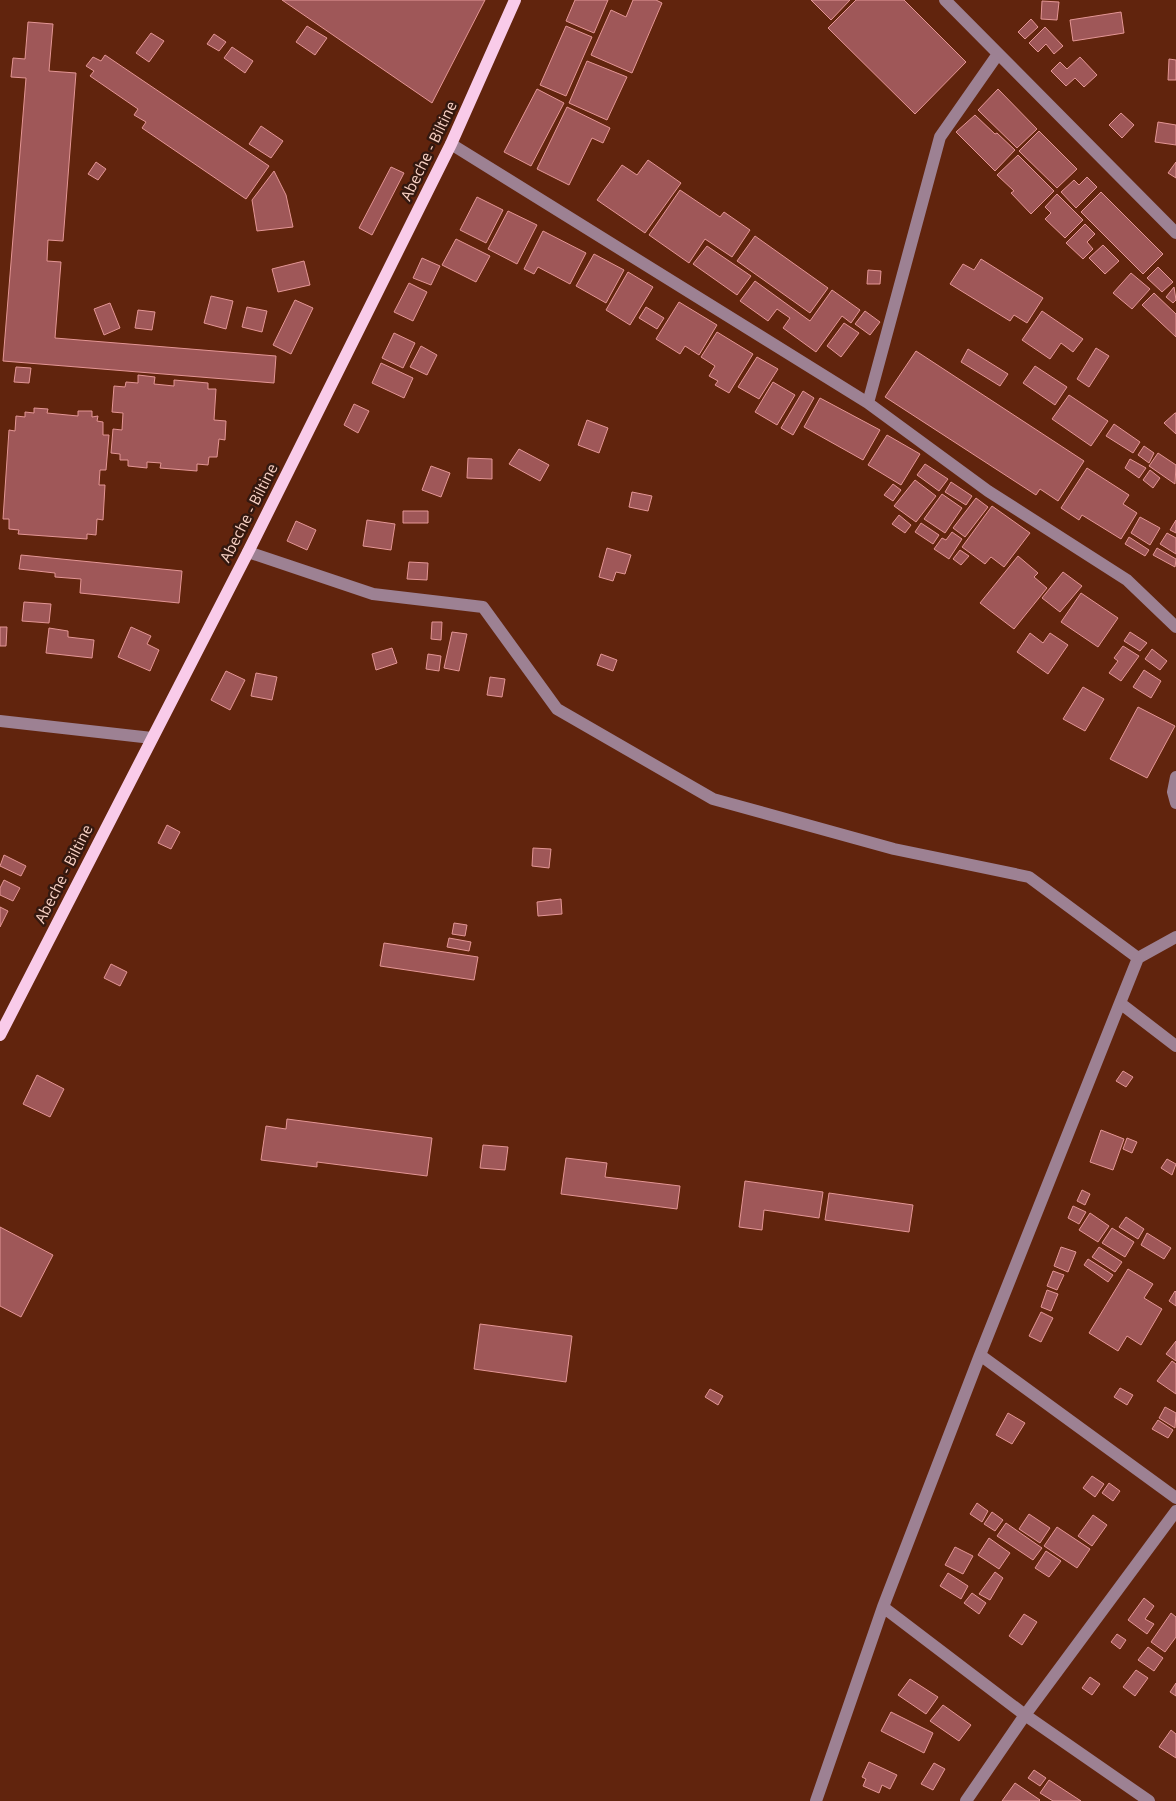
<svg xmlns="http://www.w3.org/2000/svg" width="1176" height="1801" viewBox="0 0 1176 1801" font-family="'Open Sans',sans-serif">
<rect width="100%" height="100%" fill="#61240d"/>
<path fill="#9f5758" stroke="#e49695" d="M282 0H485L432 103Z
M575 0H608L594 33 566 21Z
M633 0H656L662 3 632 73 591 55 611 10 626 17Z
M811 0H850L831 20Z
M856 0H904L966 62 915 114 828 28Z
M1042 1 1059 2 1057 20 1041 19Z
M1121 12 1124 33 1073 41 1070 20Z
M1031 19 1038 27 1025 39 1018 32Z
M28 22 53 24 49 71 76 73 63 241 48 240 47 261 61 262 55 338 276 356 274 383 3 361 26 78 11 77 13 58 25 59Z
M307 26 327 38 315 55 296 42Z
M566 26 592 37 566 96 540 85Z
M1045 27 1063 46 1054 54 1046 44 1038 52 1029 43Z
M151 33 164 41 149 62 136 53Z
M214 34 226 42 219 51 207 44Z
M232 47 253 61 245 73 224 58Z
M105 55 269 166 246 199 142 128 146 122 134 115 138 109 90 76 94 71 86 66 93 57 101 61Z
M1080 57 1097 75 1084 87 1075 78 1066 86 1051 71 1060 62 1067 69Z
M1169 59 1176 60V80H1168Z
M587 61 627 77 607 120 569 103Z
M537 89 564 103 531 166 504 152Z
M998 89 1037 129 1017 148 978 110Z
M567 107 610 128 603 143 592 138 569 185 537 169Z
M1121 113 1134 125 1122 138 1109 125Z
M975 115 995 134 997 133 1015 150 995 171 956 132Z
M1158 122 1176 125V145L1155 142Z
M261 126 283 141 271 158 249 144Z
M1039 131 1077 169 1057 188 1019 151Z
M1018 155 1054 191 1031 214 1011 193 1014 191 997 175Z
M648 160 681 183 645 233 597 200 622 165 637 175Z
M96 162 106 169 98 180 88 174Z
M1176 162V178L1168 173Z
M391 167 404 173 372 235 359 228Z
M274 171 286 195 293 227 257 231 252 200Z
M1087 177 1097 187 1076 208 1061 192 1074 180 1079 185Z
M680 190 720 217 724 212 750 230 732 257 705 239 689 263 649 235Z
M1101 192 1163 254 1143 274 1081 212Z
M1057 194 1083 220 1065 238 1045 219 1051 213 1045 207Z
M477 197 503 210 486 243 460 230Z
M508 211 537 225 517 264 488 249Z
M1085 224 1095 234 1087 242 1093 249 1083 259 1066 243Z
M543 231 586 253 570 284 538 267 534 274 524 269Z
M755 236 828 288 810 313 737 261Z
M456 239 490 256 476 282 442 265Z
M1103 245 1119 261 1105 274 1089 258Z
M707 246 751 276 737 295 693 264Z
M594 254 624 270 606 303 576 286Z
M422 258 440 266 431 285 413 278Z
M981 259 1043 298 1027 323 1014 315 1010 321 950 284 963 264 974 270Z
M304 261 310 285 278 292 272 269Z
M1158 267 1173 282 1162 292 1147 278Z
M868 270 881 271 880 284H867Z
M628 272 653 287 630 325 606 310Z
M1131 273 1150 289 1132 309 1113 293Z
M755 281 810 321 832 290 860 310 851 323 842 316 816 352 783 328 790 318 777 309 768 321 740 301Z
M409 283 427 292 413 321 394 312Z
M1174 287 1176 300 1173 303 1166 297Z
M1154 293 1176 314V337L1142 305Z
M211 296 233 301 226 329 204 323Z
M295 300 313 308 291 354 273 345Z
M679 302 717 325 699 355 685 346 680 354 656 339Z
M110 303 120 328 104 335 94 309Z
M247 307 267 311 262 332 242 327Z
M646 307 664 318 657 329 639 318Z
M138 310 155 312 152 330 135 328Z
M865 311 880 322 870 335 855 324Z
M1042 311 1083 339 1073 352 1061 343 1050 359 1022 340Z
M844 323 859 333 841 357 827 346Z
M717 332 753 354 729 393 715 385 718 381 709 376 715 366 701 357Z
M394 333 415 343 403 368 382 358Z
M421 346 437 355 427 375 410 367Z
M1096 348 1109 356 1089 387 1077 379Z
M968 349 1008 374 1000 386 961 362Z
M916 351 1084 461 1058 501 1040 489 1036 495 885 397Z
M757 357 778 369 759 399 738 387Z
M381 363 413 378 404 398 372 383Z
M1035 366 1067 387 1055 405 1023 383Z
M16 367 31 368 29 383 14 382Z
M138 375 155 377 154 384 174 386V380L208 383V389H216L214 420 226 421 225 440 219 439 217 457H209L208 465 197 464V471L160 468 161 463 147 462V468L128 466V460H120V454L111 453 113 429 122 430 123 413 112 412 114 386 125 387 126 382 138 383Z
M773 382 795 395 777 425 755 412Z
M803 391 814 398 793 435 781 428Z
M1069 395 1108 421 1091 446 1052 419Z
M820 398 880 430 863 460 804 427Z
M354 404 369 411 358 433 344 425Z
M34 408 48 409 47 413 78 416V411H92V417L98 416 97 421 103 422V435H109L106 470H100L99 485H105L103 520 97 519 96 535 87 534V539L18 534 19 530 9 529V519H3L9 430 15 431 16 416 25 417V412L34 413Z
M1175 413H1176V434L1164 423Z
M587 420 608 428 599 453 578 445Z
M1114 424 1140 442 1133 453 1106 436Z
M887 435 920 454 901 485 868 465Z
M1144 446 1154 453 1149 463 1138 455Z
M519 449 549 465 540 481 509 464Z
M1158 453 1176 465 1175 484 1149 466Z
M468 458 492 459V479L467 478Z
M1130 459 1146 468 1139 478 1125 468Z
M925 464 948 479 939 491 917 475Z
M431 466 450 473 441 497 422 490Z
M1087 468 1129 495 1123 504 1137 513 1121 539 1082 515 1079 520 1061 508Z
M1150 470 1160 478 1153 488 1143 480Z
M915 480 936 496 916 522 894 506Z
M951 482 972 496 966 505 945 492Z
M893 484 901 490 893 501 884 495Z
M632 492 652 496 648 511 629 507Z
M942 494 962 508 945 533 924 519Z
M976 498 988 507 965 537 953 528Z
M992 506 1030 533 1004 567 991 557 985 564 962 547Z
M403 511H428V523H403Z
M899 515 911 525 905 533 892 524Z
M1140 517 1160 528 1150 545 1131 533Z
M367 520 395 524 391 550 363 546Z
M1176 520V533L1170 530Z
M296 521 316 530 307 550 287 541Z
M921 523 939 535 933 544 915 532Z
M952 532 962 539 949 559 934 549 942 538 946 540Z
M1167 533 1176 538V554L1160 544Z
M1129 537 1149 550 1145 556 1125 544Z
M607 548 631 555 625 574 616 572 613 581 599 577Z
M1157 548 1176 559 1175 567 1153 555Z
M960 550 969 556 961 565 953 559Z
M21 555 182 571 179 603 80 593 81 579 55 577V573L19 569Z
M1018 556 1038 573 1034 577 1047 588 1014 629 980 603Z
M409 562 428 563 427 580 407 579Z
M1063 572 1082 586 1060 612 1042 598Z
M1081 593 1118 618 1098 647 1061 622Z
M24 602 51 604 49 623 22 621Z
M432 622H442L441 640 431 639Z
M0 627H7L6 646H0Z
M131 627 151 636 147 644 159 650 150 671 118 657Z
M49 628 68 631V637L94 640 92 658 46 653Z
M452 632 467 634 459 671 444 668Z
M1130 632 1147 643 1140 651 1124 641Z
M1030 633 1043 643 1050 633 1068 645 1048 674 1017 652Z
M1123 646 1139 656 1121 681 1109 673 1118 661 1114 658Z
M392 648 397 663 376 670 372 654Z
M1152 649 1167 661 1160 670 1145 659Z
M428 654 441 656 439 671 426 669Z
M601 654 617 660 613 671 597 665Z
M1144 670 1161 681 1151 698 1133 687Z
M226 671 245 680 230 710 211 700Z
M256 673 277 677 272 700 251 696Z
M490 677 505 679 502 697 487 695Z
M1083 687 1104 699 1085 731 1063 719Z
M1138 707 1175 726 1147 778 1110 759Z
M167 825 180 832 171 849 158 843Z
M533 848 551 849 549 868 532 866Z
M4 855 26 866 21 876 0 866Z
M4 880 20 888 13 901 0 895V888Z
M561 899 562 914 538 916 537 902Z
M0 907 8 911 0 927Z
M454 923 467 925 465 936 452 934Z
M449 938 471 942 469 951 447 947Z
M384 943 478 957 474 980 380 966Z
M111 964 127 972 120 986 104 978Z
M1123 1071 1133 1077 1126 1087 1116 1081Z
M37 1075 64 1089 50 1117 23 1104Z
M287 1119 432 1138 427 1176 317 1162V1167L261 1160 266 1126 286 1129Z
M1101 1130 1124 1139 1113 1170 1090 1162Z
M1127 1138 1137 1142 1132 1153 1123 1149Z
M483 1145 508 1147 505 1170 480 1168Z
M566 1158 607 1163 605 1177 680 1186 677 1209 561 1194Z
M1167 1159 1176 1164 1172 1175 1161 1168Z
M745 1181 823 1192 819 1218 764 1210 762 1230 739 1227Z
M1082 1190 1090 1194 1085 1205 1077 1201Z
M829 1193 913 1205 909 1232 825 1220Z
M1073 1206 1086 1212 1079 1224 1068 1218Z
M1090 1213 1109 1226 1098 1242 1079 1230Z
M1126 1217 1144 1229 1138 1239 1119 1227Z
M0 1227 53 1255 21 1317 0 1306Z
M1112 1228 1134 1242 1125 1257 1102 1243Z
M1147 1233 1171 1248 1164 1259 1141 1245Z
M1061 1247 1076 1252 1068 1272 1054 1266Z
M1099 1247 1122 1262 1115 1272 1092 1257Z
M1088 1259 1113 1275 1108 1282 1084 1265Z
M1128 1269 1153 1284 1144 1298 1162 1309 1141 1345 1127 1336 1118 1351 1089 1333Z
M1053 1271 1064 1275 1057 1290 1047 1286Z
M1047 1290 1058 1294 1051 1311 1041 1307Z
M1175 1291 1176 1292V1306L1169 1301Z
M1041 1312 1053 1318 1041 1342 1029 1336Z
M480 1324 572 1336 566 1382 474 1369Z
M1176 1341V1361L1166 1354Z
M1172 1361 1176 1364V1394L1157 1381Z
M1120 1388 1133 1395 1127 1405 1114 1397Z
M710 1389 723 1396 718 1405 705 1397Z
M1165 1407 1176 1413 1175 1428 1159 1418Z
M1008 1413 1025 1423 1012 1444 996 1435Z
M1158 1420 1173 1430 1168 1438 1152 1429Z
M1092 1476 1104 1484 1095 1497 1083 1488Z
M1109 1483 1120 1491 1113 1501 1102 1493Z
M977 1503 988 1511 982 1522 970 1514Z
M992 1512 1003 1520 995 1531 984 1524Z
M1029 1514 1050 1528 1040 1543 1019 1529Z
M1093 1515 1107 1525 1092 1546 1078 1536Z
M1006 1523 1042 1548 1033 1560 997 1536Z
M1057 1527 1090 1549 1077 1568 1044 1546Z
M989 1538 1010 1553 999 1569 978 1555Z
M955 1547 973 1556 963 1574 945 1565Z
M1046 1551 1061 1561 1049 1577 1035 1568Z
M995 1572 1003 1578 990 1600 979 1594Z
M948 1573 968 1586 961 1599 940 1586Z
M972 1593 986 1603 979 1614 964 1603Z
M1144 1598 1154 1606 1145 1619 1154 1624 1147 1634 1128 1620Z
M1171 1613 1176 1617V1637L1165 1652 1151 1642Z
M1024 1614 1037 1622 1022 1645 1009 1636Z
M1117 1634 1126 1640 1120 1649 1111 1642Z
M1148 1647 1163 1658 1154 1671 1138 1660Z
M1136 1670 1148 1678 1135 1696 1123 1687Z
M1090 1677 1100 1684 1092 1695 1082 1688Z
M910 1679 938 1697 926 1714 898 1695Z
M1176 1683V1696L1170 1692Z
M943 1705 971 1725 959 1741 930 1721Z
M891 1712 933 1733 924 1753 881 1731Z
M1171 1730 1176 1734V1758L1159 1747Z
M869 1762 897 1775 890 1789 882 1785 879 1793 863 1786 866 1779 862 1777Z
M934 1763 945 1769 933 1790 921 1784Z
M1034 1770 1046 1778 1040 1786 1028 1778Z
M1049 1780 1081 1801H1053L1040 1793Z
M1015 1783 1040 1800 1039 1801H1002Z"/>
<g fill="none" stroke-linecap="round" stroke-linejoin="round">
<path stroke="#9d8193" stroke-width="12" d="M945 0 1176 233
M451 144 868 403 988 491 1127 580 1176 627
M868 403 940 137 998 54
M248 552 373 594 483 607 557 709 713 799 894 849 1029 877 1138 958
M0 721 152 738
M1176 777 1173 792 1176 803
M1120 1003 1138 958 1176 937
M1176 1046 1120 1003 980 1355 1176 1498
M883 1607 1025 1715 1149 1801
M816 1801 883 1607 980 1355
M966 1801 1025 1715 1176 1511"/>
<path stroke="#f9cbe9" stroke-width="12" d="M0 1035 248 552 451 144 515 0"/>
</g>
<g text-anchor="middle" stroke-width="5" stroke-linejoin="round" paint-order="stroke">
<g font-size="15" fill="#f9d2c5" stroke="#34180f">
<text transform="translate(429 151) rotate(-64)" y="5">Abeche - Biltine</text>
<text transform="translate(249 513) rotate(-63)" y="5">Abeche - Biltine</text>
<text transform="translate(64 874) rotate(-63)" y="5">Abeche - Biltine</text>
</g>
</g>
</svg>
